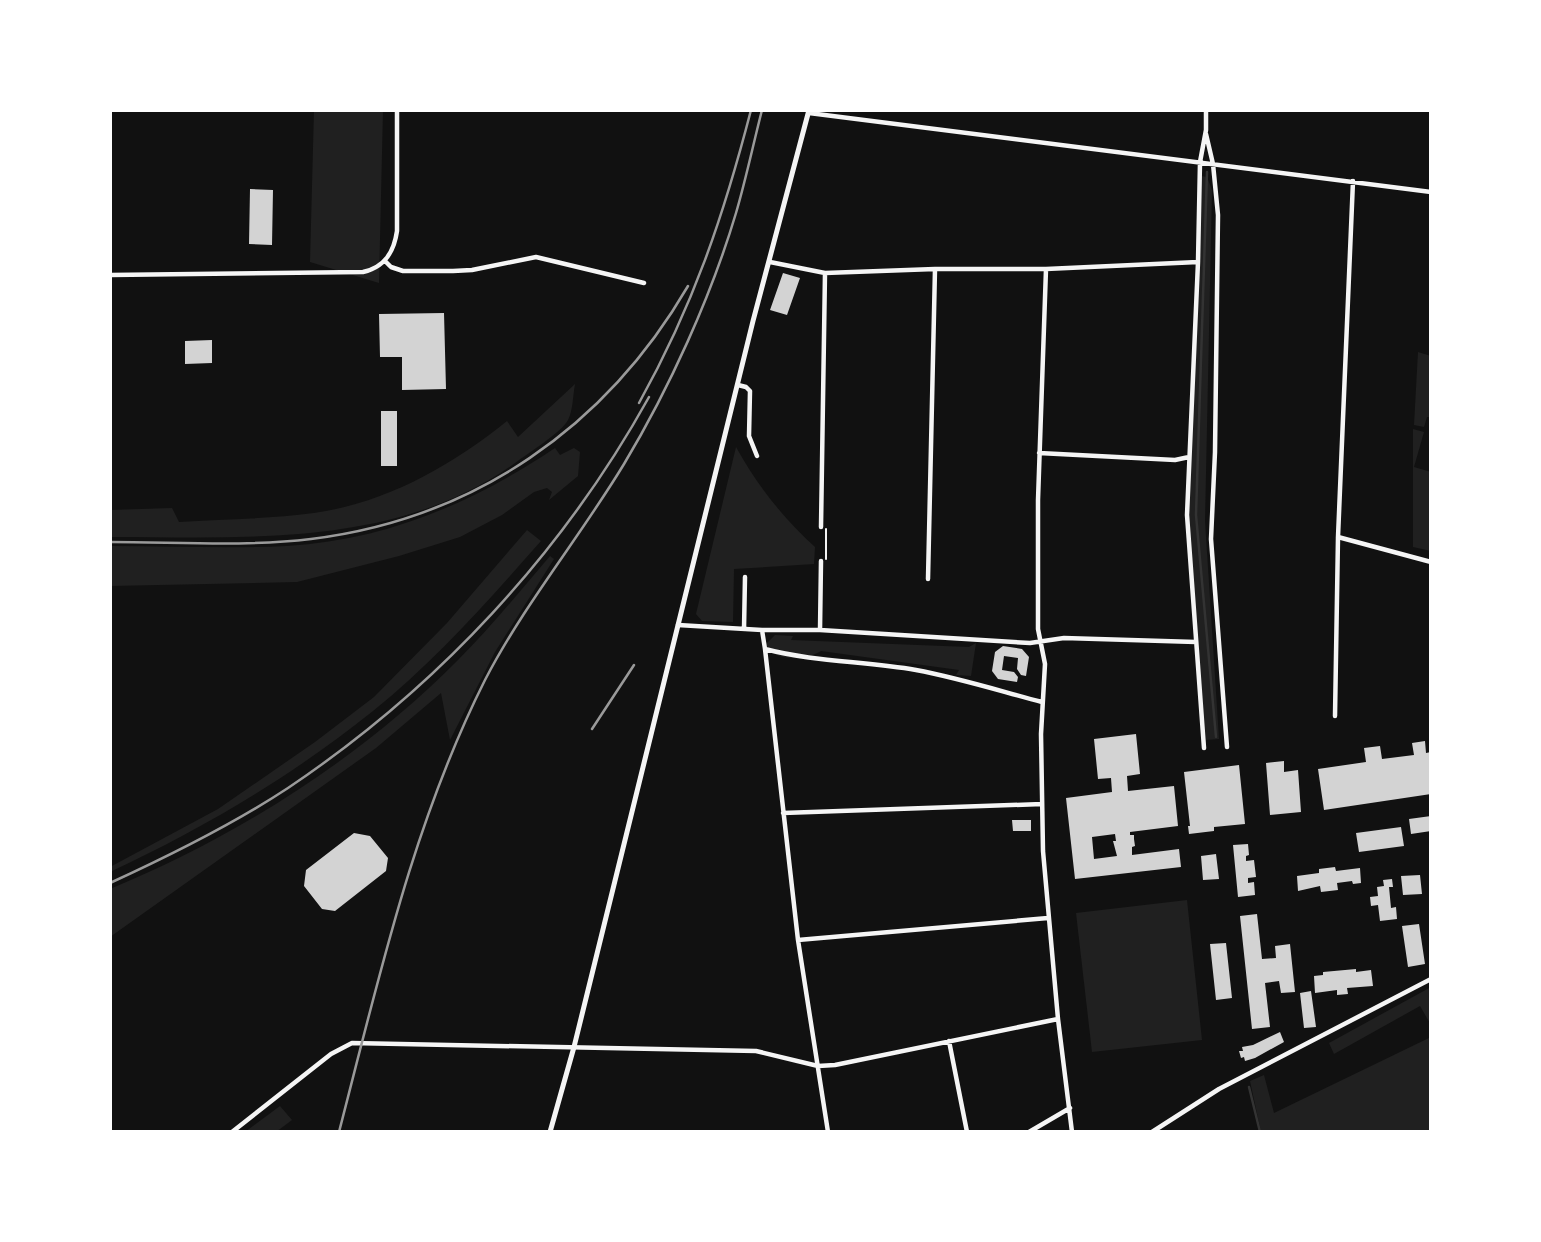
<svg xmlns="http://www.w3.org/2000/svg" width="1541" height="1242" viewBox="0 0 1541 1242" font-family="Manrope,sans-serif">
<rect width="100%" height="100%" fill="#111"/>
<path fill="#202020" d="M314 110H383L379 283 310 262Z
M1201 176 1207 177 1212 190 1205 521 1219 739 1206 740 1188 524Z
M1418 352 1431 356V417H1427L1424 427 1414 425Z
M575 384C573 394 573 411 568 420 562 432 527 454 515 463 397 548 248 537 110 537V510L172 508 179 522C224 519 270 519 314 513 386 503 451 466 507 421L518 437Z
M1413 429 1424 432 1414 467 1431 472V551L1413 547Z
M736 447C757 485 783 518 815 547L814 564 734 569 733 622 702 621 696 614Z
M555 448 560 455 574 448 580 452 578 476 549 500 552 492 547 488 534 492 502 515 460 537 399 556 297 582 110 586V546C169 546 228 549 287 546 386 540 473 503 555 448Z
M527 530 541 541C488 601 435 661 373 711 292 776 204 828 110 872V867L218 809 315 742 374 697 447 623Z
M550 556 554 559 495 652 450 740 441 693 376 748 110 937V889C238 836 361 758 458 660 491 627 520 591 550 556Z
M775 635 793 636 791 640 969 647 976 643 971 676 956 675 959 670 821 651C807 660 773 663 766 644Z
M1187 900 1202 1040 1092 1052 1076 913Z
M1431 987V1025L1420 1006 1334 1054 1329 1043Z
M1431 1037V1132H1261L1250 1081 1264 1075 1274 1113Z
M280 1106 292 1120 276 1132H245Z"/>
<g fill="none" stroke-linecap="round" stroke-linejoin="round">
<path stroke="#333" stroke-width="2.5" d="M1207 172 1196 515 1216 737
M1249 1087 1260 1132"/>
</g>
<path fill="#d3d3d3" fill-rule="evenodd" d="M250 189 273 190 272 245 249 244Z
M783 273 800 278 787 315 770 310Z
M444 313 446 389 402 390V357H380L379 314Z
M212 340V363L185 364V341Z
M381 411H397V466H381Z
M1003 646 1022 649 1029 657 1026 676 1021 675 1017 669 1018 658 1004 656 1002 670 1014 672 1018 677 1017 682 998 679 992 671 995 652Z
M1136 734 1140 774 1127 776 1128 791 1174 786 1178 826 1130 832V835H1134V839L1135 846 1132 847V855L1179 849 1181 867 1075 879 1066 798 1112 792 1111 778 1098 779 1094 739ZM1115 834 1116 841H1113L1117 856 1094 859 1092 837Z
M1425 741 1426 753 1431 752V794L1324 810 1318 769 1366 762 1364 748 1380 746 1382 759 1414 755 1412 743Z
M1284 761V772L1298 770 1301 812 1270 815 1266 763Z
M1239 765 1245 824 1214 827V831L1189 834 1188 826H1190L1184 772Z
M1431 816V831L1411 834 1409 819Z
M1012 820H1031V831H1013Z
M1401 827 1404 846 1359 852 1356 833Z
M354 833 370 836 388 858 386 871 335 911 322 909 304 886 306 870Z
M1248 844 1249 855 1246 856V861L1254 860 1256 877 1248 878V883L1254 882 1255 895 1238 897 1233 845Z
M1216 854 1219 879 1203 880 1201 856Z
M1335 867 1336 871 1360 868 1361 883 1353 884 1352 881 1337 883 1338 890 1321 892 1320 886 1298 891 1297 876 1319 873V869Z
M1420 875 1422 894 1403 895 1401 876Z
M1392 879 1393 887H1389L1391 908 1396 907 1397 919 1380 921 1378 905 1371 906 1370 897 1378 896 1377 887 1384 886 1383 880Z
M1257 914 1262 959 1276 958 1275 946 1290 944 1295 992 1281 993 1279 981 1265 983 1270 1027 1252 1029 1240 916Z
M1419 924 1425 964 1408 967 1402 926Z
M1226 943 1232 998 1216 1000 1210 944Z
M1356 969V972L1371 970 1373 986 1347 988 1348 994 1337 995V990L1315 993 1314 976 1323 975V972Z
M1311 991 1316 1027 1304 1028 1300 993Z
M1280 1032 1284 1042 1255 1058 1245 1061 1244 1057 1241 1058 1239 1051H1243L1242 1047 1253 1045Z"/>
<g fill="none" stroke-linecap="round" stroke-linejoin="round">
<path stroke="#f5f5f5" stroke-width="2" d="M826 529V559"/>
<path stroke="#f5f5f5" stroke-width="4.5" d="M809 113 1431 192
M1206 134 1213 164 1218 215 1215 452 1211 539 1227 747
M385 261 391 267 403 271H453L472 270 536 257 644 283
M770 262 825 273 935 269H1046L1198 262
M1046 269 1038 500V629L1045 664 1041 734 1043 851 1058 1019 1072 1132
M110 275 363 272C385 267 394 252 397 231V110
M738 385 746 387 750 391 749 436 757 456
M1039 453 1175 460 1189 457
M821 527 825 273
M1338 537 1431 562
M928 579 935 269
M678 625 762 630H820L1030 643 1064 638 1196 642
M744 629 745 577
M762 630 765 649C814 662 865 661 916 670 959 678 1000 691 1042 702
M820 630 821 561
M765 649 798 940 828 1132
M1335 716 1338 537 1353 181
M1204 748 1187 515 1198 262 1200 162 1206 130V110
M783 813 1042 804
M798 940 1048 918
M949 1041 967 1132
M232 1132 331 1054 352 1043 756 1051 818 1066 835 1065 1058 1019
M1029 1132 1070 1108
M1152 1132 1219 1089 1431 979"/>
<path stroke="#f5f5f5" stroke-width="5" d="M550 1132 574 1047 753 321 809 110"/>
<path stroke="#9a9a9a" stroke-width="2.5" d="M639 403C693 306 723 218 751 110
M110 542C177 542 245 547 311 539 474 519 606 427 688 286
M592 729 634 665
M110 883C171 855 232 825 288 788 437 688 562 554 649 397
M339 1132C379 978 413 823 485 680 525 603 580 537 624 464 669 389 711 297 736 213 746 179 753 145 762 110"/>
</g>
<rect width="1541" height="1242" fill="none" stroke="#ffffff" stroke-width="224"/>
</svg>
